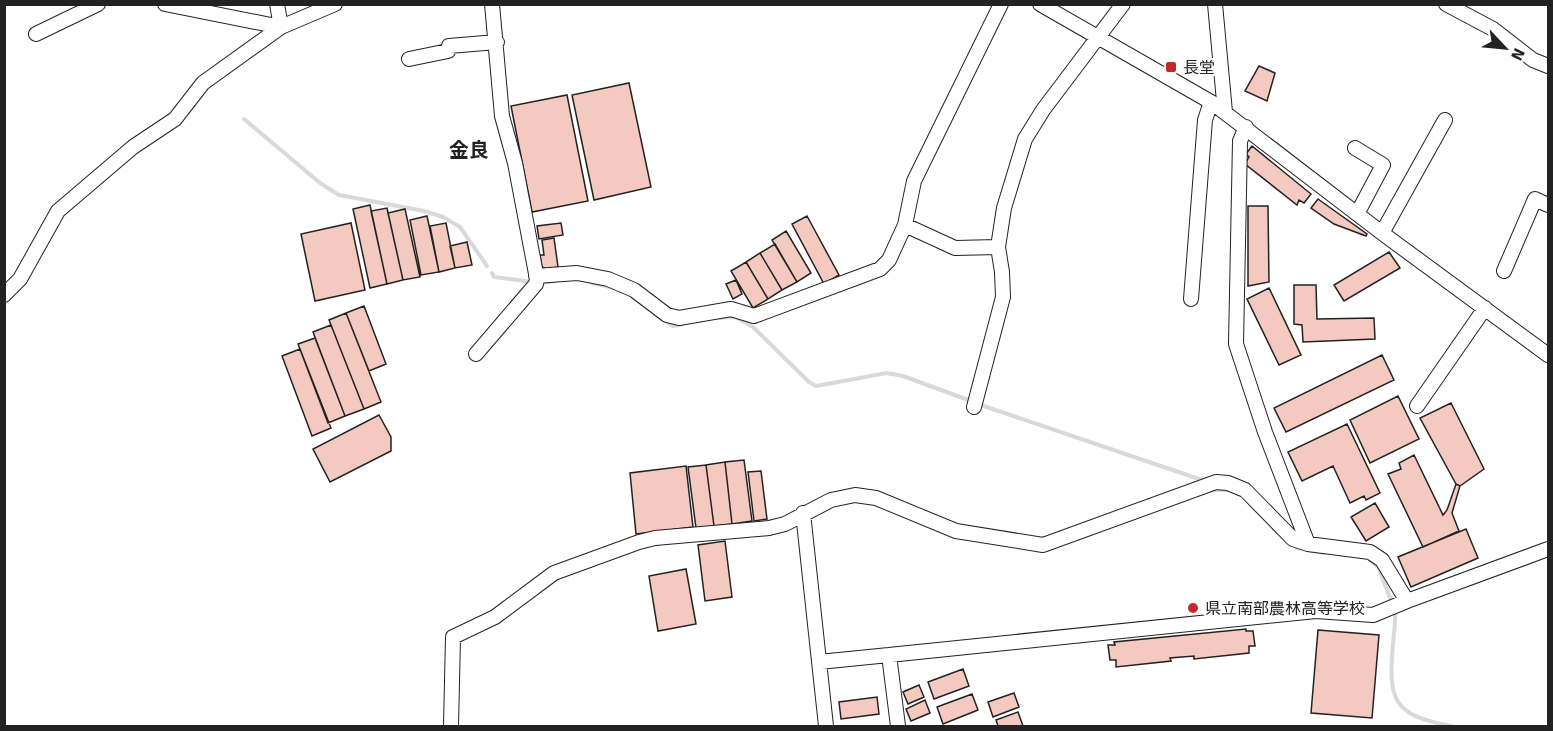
<svg xmlns="http://www.w3.org/2000/svg" width="1553" height="731" viewBox="0 0 1553 731" font-family="Signika,'Noto Sans JP',sans-serif">
<rect width="100%" height="100%" fill="#fff"/>
<g fill="none" stroke-linecap="round" stroke-linejoin="round">
<path stroke="#d9d9d9" stroke-width="4" d="M244 119 320 183 339 195 424 211 443 217 460 227 487 266
M492 273 494 277 541 283 555 281
M592 283 614 288
M655 314 673 326 683 324
M717 318 735 317 753 327 809 382 816 386 887 373 903 376 971 401
M978 404 1202 480
M1214 490H1228
M1274 529 1297 548 1324 553
M1370 560 1378 567 1392 603
M1395 610C1396 620 1394 632 1393 643 1388 700 1392 715 1451 726"/>
</g>
<path fill="#f3c9c0" stroke="#222" stroke-width="1.5" d="M1259 66 1275 73 1267 101 1245 91Z
M629 83 651 187 594 200 572 95Z
M567 95 588 201 532 212 511 106Z
M1252 146 1311 194 1304 203 1299 200 1297 205 1245 164 1249 157 1246 154Z
M1318 199 1367 234 1366 236 1334 224 1311 208Z
M370 205 387 284 370 288 353 209Z
M1248 206H1268L1269 282 1248 286Z
M387 208 403 280 387 284 371 211Z
M405 209 420 277 403 280 388 213Z
M427 216 439 272 421 275 410 220Z
M807 216 839 275 824 284 792 224Z
M351 223 365 290 315 301 301 234Z
M446 223 455 268 439 272 430 226Z
M561 223 563 235 539 239 537 226Z
M786 231 811 273 797 282 772 240Z
M554 238 558 267 546 269 542 267 540 255H544L542 240Z
M467 242 472 265 455 268 450 246Z
M775 244 797 282 782 290 760 253Z
M1389 252 1400 268 1344 301 1334 285Z
M760 253 782 290 768 299 746 262Z
M746 262 768 299 753 308 731 271Z
M736 280 742 294 733 299 726 284Z
M1294 285H1316L1317 319 1374 318 1375 339 1303 342 1302 325 1294 324Z
M1269 288 1301 355 1279 365 1247 299Z
M364 306 386 364 369 371 346 313Z
M346 313 381 402 364 409 329 320Z
M331 325 364 409 345 416 313 332Z
M315 338 345 416 328 423 298 344Z
M300 349 331 428 312 436 282 356Z
M1382 355 1394 380 1286 432 1274 408Z
M1398 396 1419 439 1370 463 1350 420Z
M1451 403 1484 469 1460 486 1456 484 1420 418Z
M379 415 391 437V451L330 482 313 449Z
M1347 424 1380 493 1366 500 1364 496 1350 503 1333 466 1302 481 1288 452Z
M1414 455 1443 515 1447 510 1456 484 1460 486 1452 513 1459 531 1423 547 1388 474 1401 469 1399 463Z
M744 460 752 521 732 524 725 462Z
M725 462 732 524 714 526 706 465Z
M706 465 714 526 696 528 688 467Z
M686 466 693 527 636 534 630 473Z
M761 471 767 519 754 521 748 472Z
M1375 503 1389 527 1366 541 1351 517Z
M1466 529 1478 558 1411 587 1398 557Z
M725 541 732 597 705 601 698 545Z
M686 569 696 624 658 631 649 576Z
M1246 629V631H1253L1255 646H1249V653L1194 659V656L1170 658 1171 661 1116 667V660H1110L1108 645H1115L1114 642Z
M1318 630 1379 635 1372 718 1311 713Z
M963 669 969 686 934 699 928 682Z
M919 685 924 697 908 704 903 692Z
M1014 693 1019 707 993 717 988 702Z
M972 694 978 710 943 724 937 707Z
M877 697 879 714 841 719 839 702Z
M925 700 930 713 911 721 906 709Z
M1018 712 1023 726H998L996 720Z"/>
<g fill="none" stroke-linecap="round" stroke-linejoin="round">
<defs>
<path id="minor" d="M165 4 281 27
M277 4 281 27
M1040 4 1211 102 1382 233 1548 355
M1215 4 1225 112
M1446 4 1493 29 1533 60 1548 66
M36 34 98 4
M409 59 448 51 449 46 497 42
M1246 127 1240 141 1236 344 1265 432 1308 544
M1355 148 1383 165 1357 214
M905 225 914 181 1001 4
M1382 233 1445 120
M1504 271 1535 199 1548 205
M536 276 577 273 608 279 634 290 667 315 679 318 731 309 754 316 880 269 889 260 905 225 955 248 998 247 1004 208 1025 139 1043 110 1123 4
M4 295 20 279 58 211 133 147 175 119 203 83 281 27 335 4
M1191 299 1205 120 1211 102
M476 354 536 284 537 279 515 163 502 116 492 4
M1417 406 1485 308
M974 407 1003 297 1002 272 998 247
M803 513 826 726
M889 655 1316 611 1373 615 1407 601
M819 662 889 655 898 726
M451 726 453 637 495 617 554 573 639 542 655 538 769 528 785 524 831 500 855 495 876 498 956 531 1043 545 1216 482 1228 483 1245 490 1293 539 1308 544 1370 552 1382 560 1407 601 1548 549"/>
</defs>
<use href="#minor" stroke="#222" stroke-width="16"/>
<use href="#minor" stroke="#fff" stroke-width="14"/>
</g>
<g fill="#c62828" stroke="#fff" stroke-width="2">
<rect x="1165" y="61" width="12" height="12" rx="3"/>
<circle cx="1193" cy="608" r="6"/>
</g>
<g text-anchor="middle" stroke-width="4.5" stroke-linejoin="round" paint-order="stroke">
<g font-size="16" fill="#222" stroke="#fff" text-anchor="start">
<text x="1183" y="73">長堂</text>
<text x="1205" y="614">県立南部農林高等学校</text>
</g>
<g font-size="20" font-weight="bold" fill="#222" stroke="#fff">
<text x="469" y="157">金良</text>
</g>
</g>
<rect width="1553" height="731" fill="none" stroke="#222222" stroke-width="12"/>
<g transform="translate(1505 48) rotate(116)" stroke="#ffffff" stroke-width="4.5" paint-order="stroke">
<path d="M0-4.5L10 22L0 15L-10 22Z" fill="#222222"/>
<text y="-9" font-size="16" font-weight="bold" text-anchor="middle" fill="#222222">N</text>
</g>
</svg>
